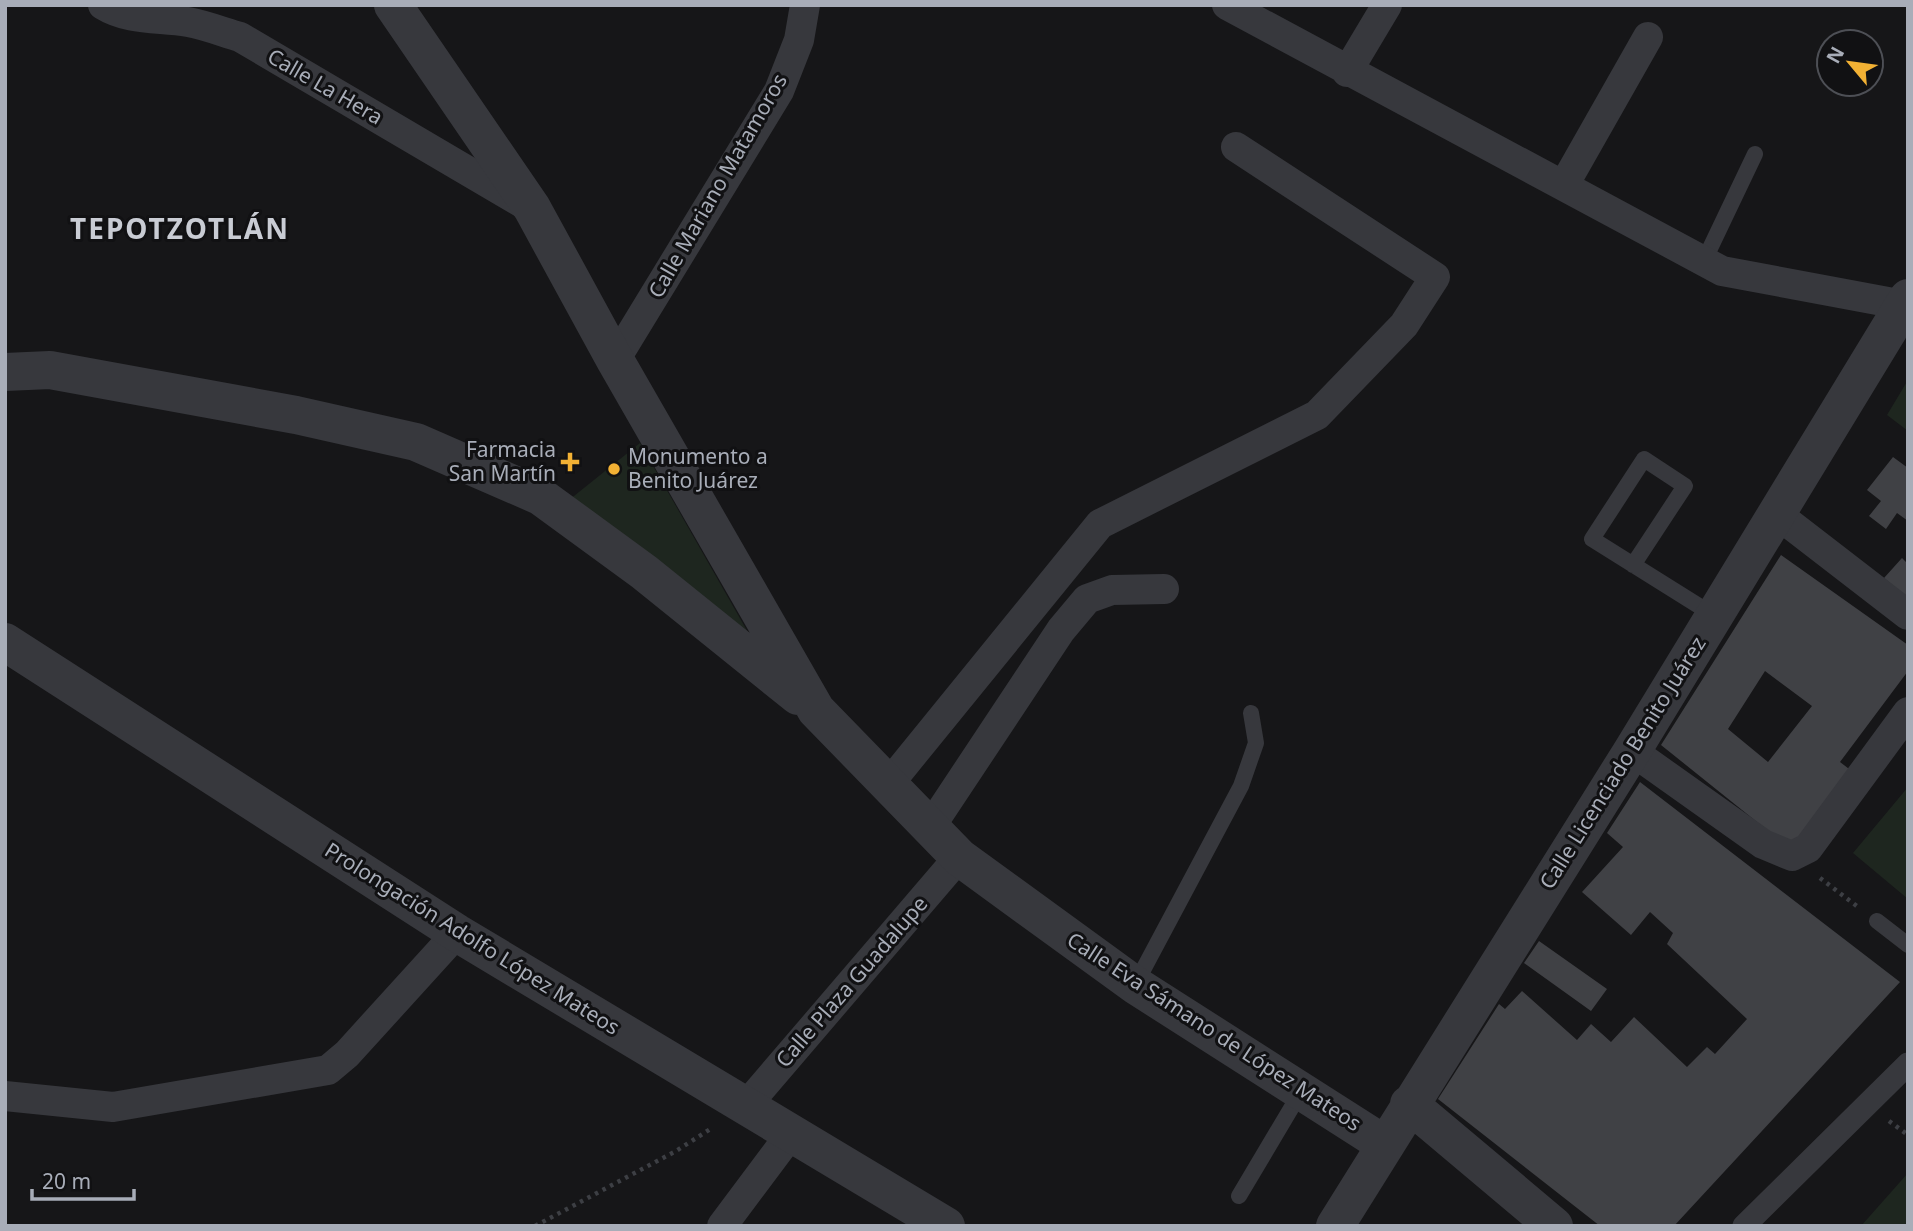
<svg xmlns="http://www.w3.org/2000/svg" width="1913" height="1231" viewBox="0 0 1913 1231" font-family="'Noto Sans',sans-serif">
<rect width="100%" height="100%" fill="#161618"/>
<path fill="#1e261f" d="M1908 380V431L1887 415Z
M640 443 766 664 569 500Z
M1908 787V899L1853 853Z
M1908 1173V1226H1861Z"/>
<path fill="#404145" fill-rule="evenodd" d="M1893 457 1908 468V521L1897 513 1886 529 1869 516 1881 501 1867 490Z
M1781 555 1908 645V671L1840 762 1853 772 1792 850 1661 745ZM1765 671 1812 706 1768 762 1728 729Z
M1902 558 1908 564V598L1884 578Z
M1640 782 1900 982 1674 1226H1600L1438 1099 1499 1004 1505 1009 1522 991 1577 1040 1591 1024 1611 1042 1634 1017 1687 1067 1707 1047 1715 1054 1747 1019 1667 944 1673 933 1650 912 1631 935 1582 892 1623 847 1607 833Z
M1539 941 1607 989 1591 1011 1524 963Z"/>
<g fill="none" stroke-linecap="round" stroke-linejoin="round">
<path stroke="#3d3f44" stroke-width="4.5" stroke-dasharray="3.5 5" stroke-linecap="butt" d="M1820 878 1858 907
M1889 1121 1908 1135
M535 1226 676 1151 712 1128"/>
<path stroke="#37383d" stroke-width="16" d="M1704 261 1755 154
M1633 565 1685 486 1644 459 1592 539 1715 616
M1877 921 1908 945
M1135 985 1241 786 1256 743 1251 713
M1239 1196 1302 1090"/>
<path stroke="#37383d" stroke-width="23" d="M1744 1226 1908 1064"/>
<path stroke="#37383d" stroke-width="30" d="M103 5C129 21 159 17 188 22 205 25 223 32 240 37L529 207
M1227 5 1722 271 1904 305
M1347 72 1387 5
M1564 185 1648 37
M615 360 779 91 799 40 805 5
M1777 514 1908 615
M1632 751 1763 844 1792 856 1808 848 1908 712
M887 786 1100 524 1317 415 1404 325 1435 277 1236 147
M929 829 1061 630 1087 599 1112 590 1164 589
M5 1096 113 1107 328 1070 347 1054 457 933
M745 1107 959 857
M722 1226 790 1135"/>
<path stroke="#37383d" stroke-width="38" d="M393 5 532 208 615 360 816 710 959 857 1135 985 1384 1144
M5 372 50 370 296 415 416 442 540 496 644 572 798 696
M5 642 457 933 946 1226
M1409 1104 1554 1226
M1335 1226 1632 751 1908 298"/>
</g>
<g fill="#f2b134" stroke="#111113" stroke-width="2.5">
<path d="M566.5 451.5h7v7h7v7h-7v7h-7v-7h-7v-7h7z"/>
<circle cx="614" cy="469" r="7"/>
</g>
<g text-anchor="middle" stroke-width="6" stroke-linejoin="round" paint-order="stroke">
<g font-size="21" fill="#a8adb8" stroke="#111113">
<text transform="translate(325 87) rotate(30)" y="7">Calle La Hera</text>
<text transform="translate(718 186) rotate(-60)" y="7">Calle Mariano Matamoros</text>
<text transform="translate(1623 763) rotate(-58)" y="7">Calle Licenciado Benito Juárez</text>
<text transform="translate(472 939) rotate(32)" y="7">Prolongación Adolfo López Mateos</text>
<text transform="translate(852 982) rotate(-49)" y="7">Calle Plaza Guadalupe</text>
<text transform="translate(1214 1032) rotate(33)" y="7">Calle Eva Sámano de López Mateos</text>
</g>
<g font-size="21" fill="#a8adb8" stroke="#111113" text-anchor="end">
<text x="556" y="457">Farmacia<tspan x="556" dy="24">San Martín</tspan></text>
<text x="628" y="464" text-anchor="start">Monumento a<tspan x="628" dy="24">Benito Juárez</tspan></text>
</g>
<g font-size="28" font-weight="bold" letter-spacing="2" fill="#c9ccd4" stroke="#111113">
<text x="180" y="239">TEPOTZOTLÁN</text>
</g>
</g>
<rect width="1913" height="1231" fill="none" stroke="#a8adb8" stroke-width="14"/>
<g transform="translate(1850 63) rotate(299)"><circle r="33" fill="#111113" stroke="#4d4f55" stroke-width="2"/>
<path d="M0-5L12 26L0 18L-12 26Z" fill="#f2b134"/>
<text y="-10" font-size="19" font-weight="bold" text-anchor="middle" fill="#a8adb8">N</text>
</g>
<path d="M32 1189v10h102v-10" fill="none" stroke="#a8adb8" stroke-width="3.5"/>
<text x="42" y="1189" font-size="21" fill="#a8adb8" stroke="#111113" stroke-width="5" paint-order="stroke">20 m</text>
</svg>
